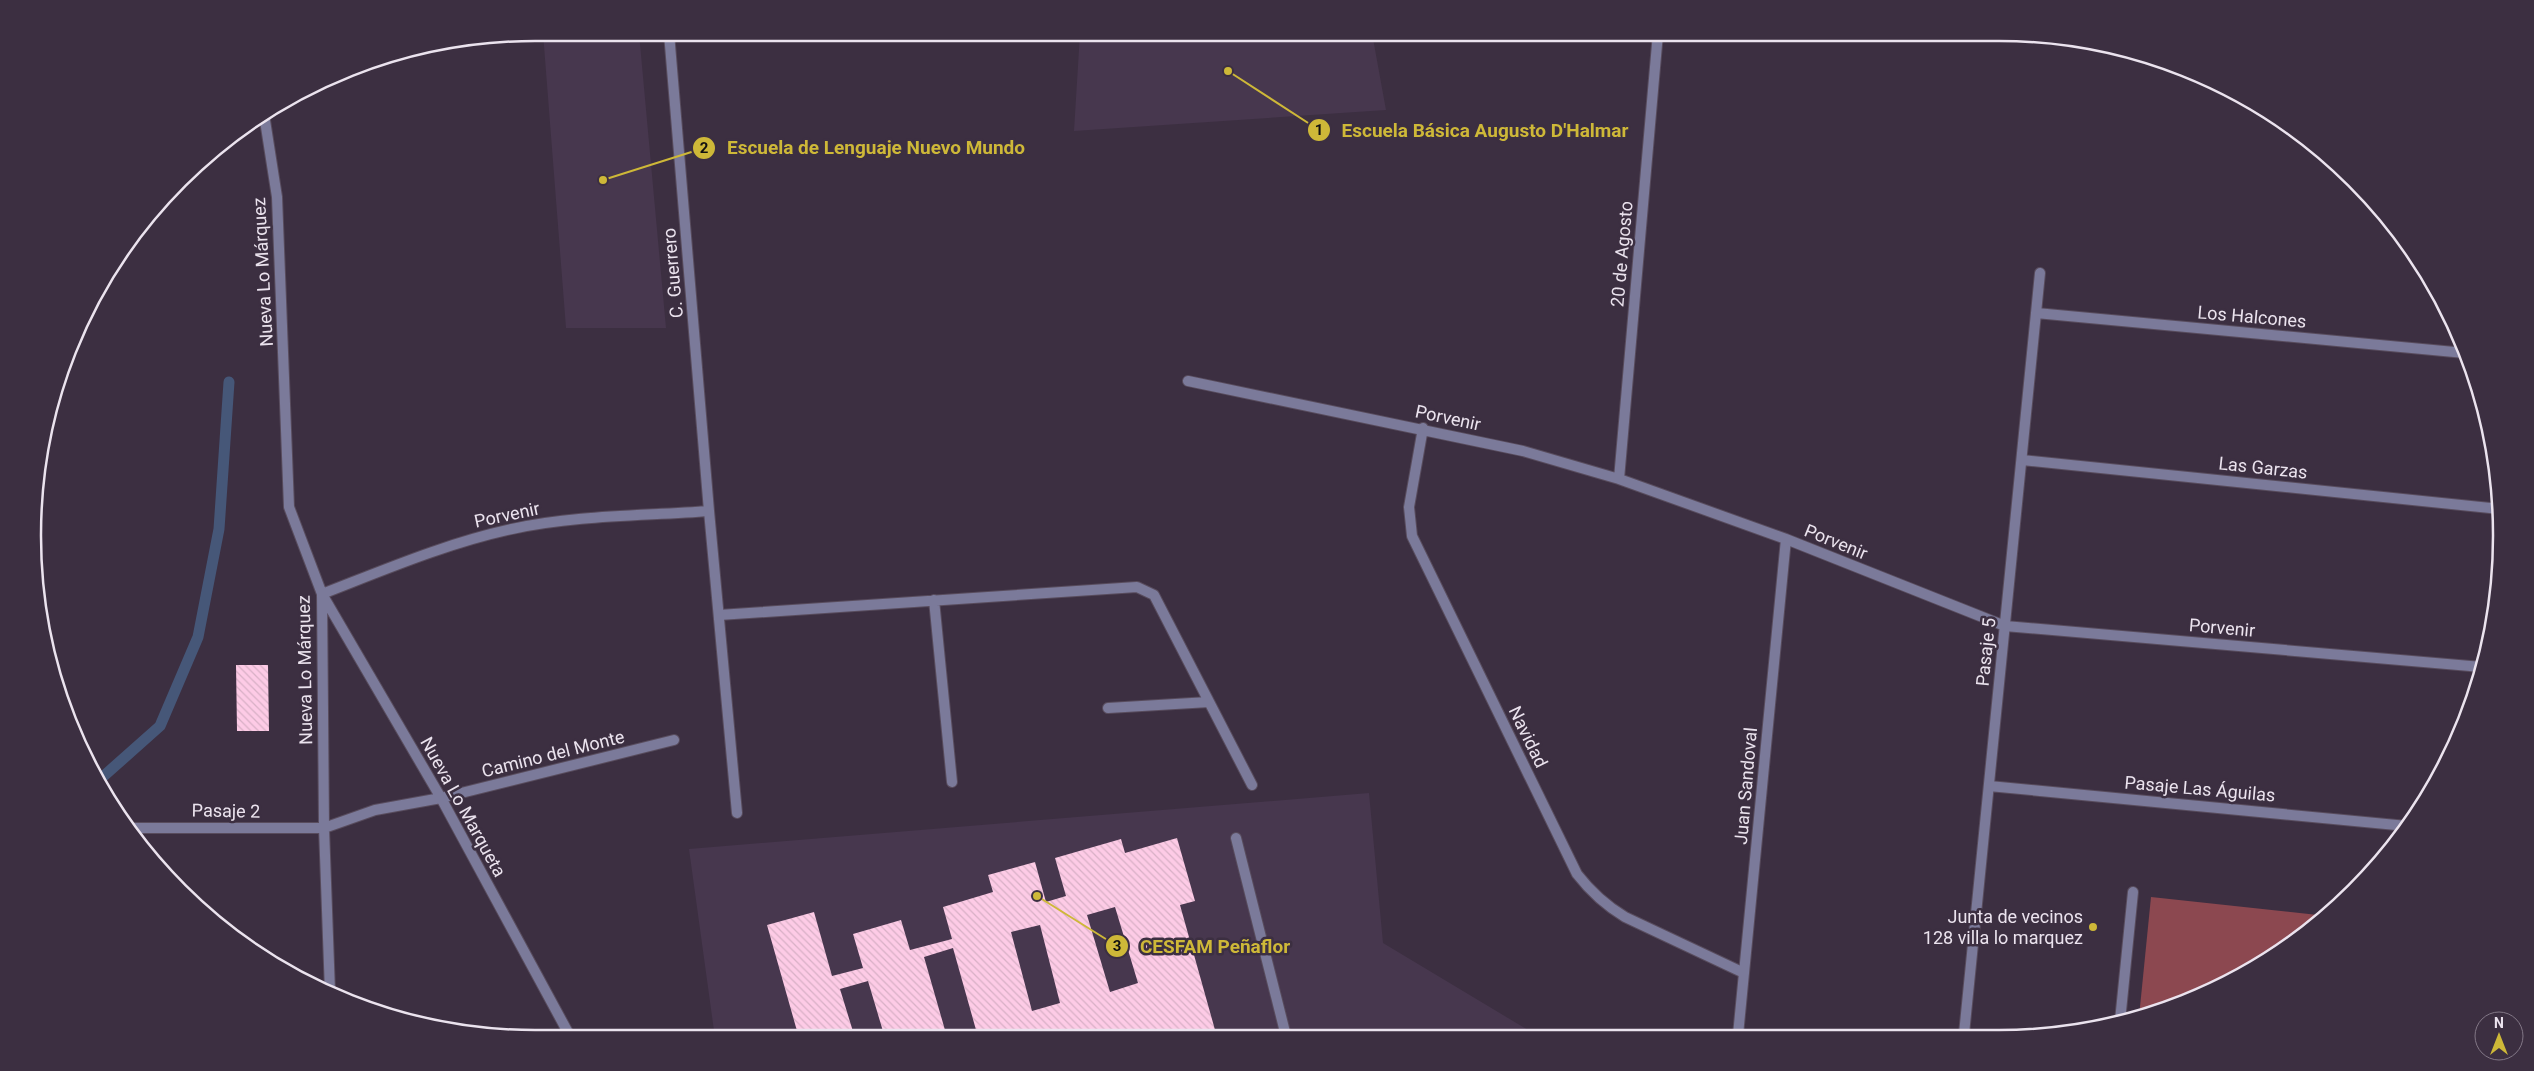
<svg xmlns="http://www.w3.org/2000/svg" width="2534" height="1071" viewBox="0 0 2534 1071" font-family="Roboto,sans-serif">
<defs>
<pattern id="building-back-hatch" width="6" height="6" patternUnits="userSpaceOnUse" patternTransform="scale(1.25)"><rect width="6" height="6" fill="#fdcbe6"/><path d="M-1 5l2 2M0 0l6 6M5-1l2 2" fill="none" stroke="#d8b0c6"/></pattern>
</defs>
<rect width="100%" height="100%" fill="#3c2f41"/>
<path fill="#47374e" d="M543 33H639L666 328H566Z
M1080 33H1372L1386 110 1074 131Z
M1369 793 1383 943 1528 1030 1501 1036 715 1038 689 849Z"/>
<path fill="#8c4850" d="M2151 897 2327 916 2177 1005 2139 1017Z"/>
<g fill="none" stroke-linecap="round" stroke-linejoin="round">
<path stroke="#465778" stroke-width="11" d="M97 782 160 726 198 637 219 529 229 382"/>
</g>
<path fill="url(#building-back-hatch)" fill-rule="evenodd" d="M236 665H268L269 731H237Z
M1177 838 1195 901 1180 905 1217 1037H978L953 948 924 957 947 1037 885 1038 868 981 840 989 855 1038H799L767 925 814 912 832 976 863 968 853 934 901 920 910 950 952 939 943 907 993 892 988 875 1035 862 1046 902 1066 896 1055 858 1121 839 1125 853ZM1115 907 1138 983 1110 992 1087 915ZM1040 925 1060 1003 1032 1011 1011 932Z"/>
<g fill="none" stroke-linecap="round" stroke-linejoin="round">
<defs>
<path id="lane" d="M1236 838 1286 1036"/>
<path id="street" d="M669 33 709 511 737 813
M264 114 277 197 289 507 322 594 324 828 330 992
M2036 313 2465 353
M1188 381 1523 451 1619 479 1786 539 2005 626 2482 667
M1423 428 1409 507 1412 536 1577 874C1591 892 1605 905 1625 917L1744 973
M2022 460 2500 509
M1619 479 1658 33
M322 594 441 798 571 1038
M322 594C384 570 447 543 512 529 576 515 644 516 709 511
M934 600 952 782
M719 615 1137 587 1154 595 1252 785
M1108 708 1209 702
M1989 786 2407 826
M129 828H324L375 810 441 798 674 740
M2120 1021 2133 892
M1964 1034 2040 273
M1738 1035 1786 539"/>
</defs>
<use href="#lane" stroke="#584c5d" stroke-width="12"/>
<use href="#street" stroke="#584c5d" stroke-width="12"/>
<use href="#lane" stroke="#7b7a9a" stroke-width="10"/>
<use href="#street" stroke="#7b7a9a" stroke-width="10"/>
</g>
<circle fill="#ceb838" stroke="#3c2f41" stroke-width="2" cx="2093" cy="927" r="5"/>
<g text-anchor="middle" stroke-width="5" stroke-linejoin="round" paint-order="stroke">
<g font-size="18" fill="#ebe3ee" stroke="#3c2f41">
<text transform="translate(1622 254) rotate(-85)" y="6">20 de Agosto</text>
<text transform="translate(263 272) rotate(-93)" y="6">Nueva Lo Márquez</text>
<text transform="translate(673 273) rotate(-95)" y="6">C. Guerrero</text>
<text transform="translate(2252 317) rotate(5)" y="6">Los Halcones</text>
<text transform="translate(1448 418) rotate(12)" y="6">Porvenir</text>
<text transform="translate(2263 468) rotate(6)" y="6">Las Garzas</text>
<text transform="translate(507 515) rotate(-12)" y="6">Porvenir</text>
<text transform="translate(1836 542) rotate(22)" y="6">Porvenir</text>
<text transform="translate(2222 628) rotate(5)" y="6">Porvenir</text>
<text transform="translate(1986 652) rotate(-84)" y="6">Pasaje 5</text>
<text transform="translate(305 670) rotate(-91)" y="6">Nueva Lo Márquez</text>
<text transform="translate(1528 737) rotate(64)" y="6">Navidad</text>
<text transform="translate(553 754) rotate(-14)" y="6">Camino del Monte</text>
<text transform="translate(1746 786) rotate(-85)" y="6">Juan Sandoval</text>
<text transform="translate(2200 789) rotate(5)" y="6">Pasaje Las Águilas</text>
<text transform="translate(463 807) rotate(61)" y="6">Nueva Lo Marqueta</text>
<text transform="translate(226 811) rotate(1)" y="6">Pasaje 2</text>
</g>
<g font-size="18" fill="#ebe3ee" stroke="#3c2f41" text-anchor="end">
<text x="2083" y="923">Junta de vecinos<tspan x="2083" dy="21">128 villa lo marquez</tspan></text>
</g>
</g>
<path d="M0 0H2534V1071H0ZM535 41H1999A494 494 0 0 1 2493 535V536A494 494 0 0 1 1999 1030H535A494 494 0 0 1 41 536V535A494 494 0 0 1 535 41Z" fill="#3c2f41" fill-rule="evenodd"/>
<path fill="none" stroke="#ebe3ee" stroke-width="2.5" d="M535 41H1999A494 494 0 0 1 2493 535V536A494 494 0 0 1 1999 1030H535A494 494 0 0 1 41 536V535A494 494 0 0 1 535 41Z"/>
<path fill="none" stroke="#ceb838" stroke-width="2" d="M1228 71L1319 130M603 180L704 148M1037 896L1117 946"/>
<g fill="#ceb838" stroke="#3c2f41" stroke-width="2">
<circle cx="1228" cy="71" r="5"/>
<circle cx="603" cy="180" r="5"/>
<circle cx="1037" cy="896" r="5"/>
<circle cx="1319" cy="130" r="12"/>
<circle cx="704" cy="148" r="12"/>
<circle cx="1117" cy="946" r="12"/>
</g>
<g font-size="15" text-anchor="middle" font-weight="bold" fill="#111">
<text x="1319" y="135">1</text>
<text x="704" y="153">2</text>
<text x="1117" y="951">3</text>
</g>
<g font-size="19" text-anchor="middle" font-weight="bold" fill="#ceb838" stroke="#3c2f41" stroke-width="5" stroke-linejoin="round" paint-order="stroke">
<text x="1485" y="137">Escuela Básica Augusto D'Halmar</text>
<text x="876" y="154">Escuela de Lenguaje Nuevo Mundo</text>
<text x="1215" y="953">CESFAM Peñaflor</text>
</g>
<g transform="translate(2499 1036)"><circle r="24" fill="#3c2f41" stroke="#827786"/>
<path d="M0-4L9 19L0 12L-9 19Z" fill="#ceb838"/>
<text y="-8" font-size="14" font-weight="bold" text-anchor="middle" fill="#ebe3ee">N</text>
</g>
</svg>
